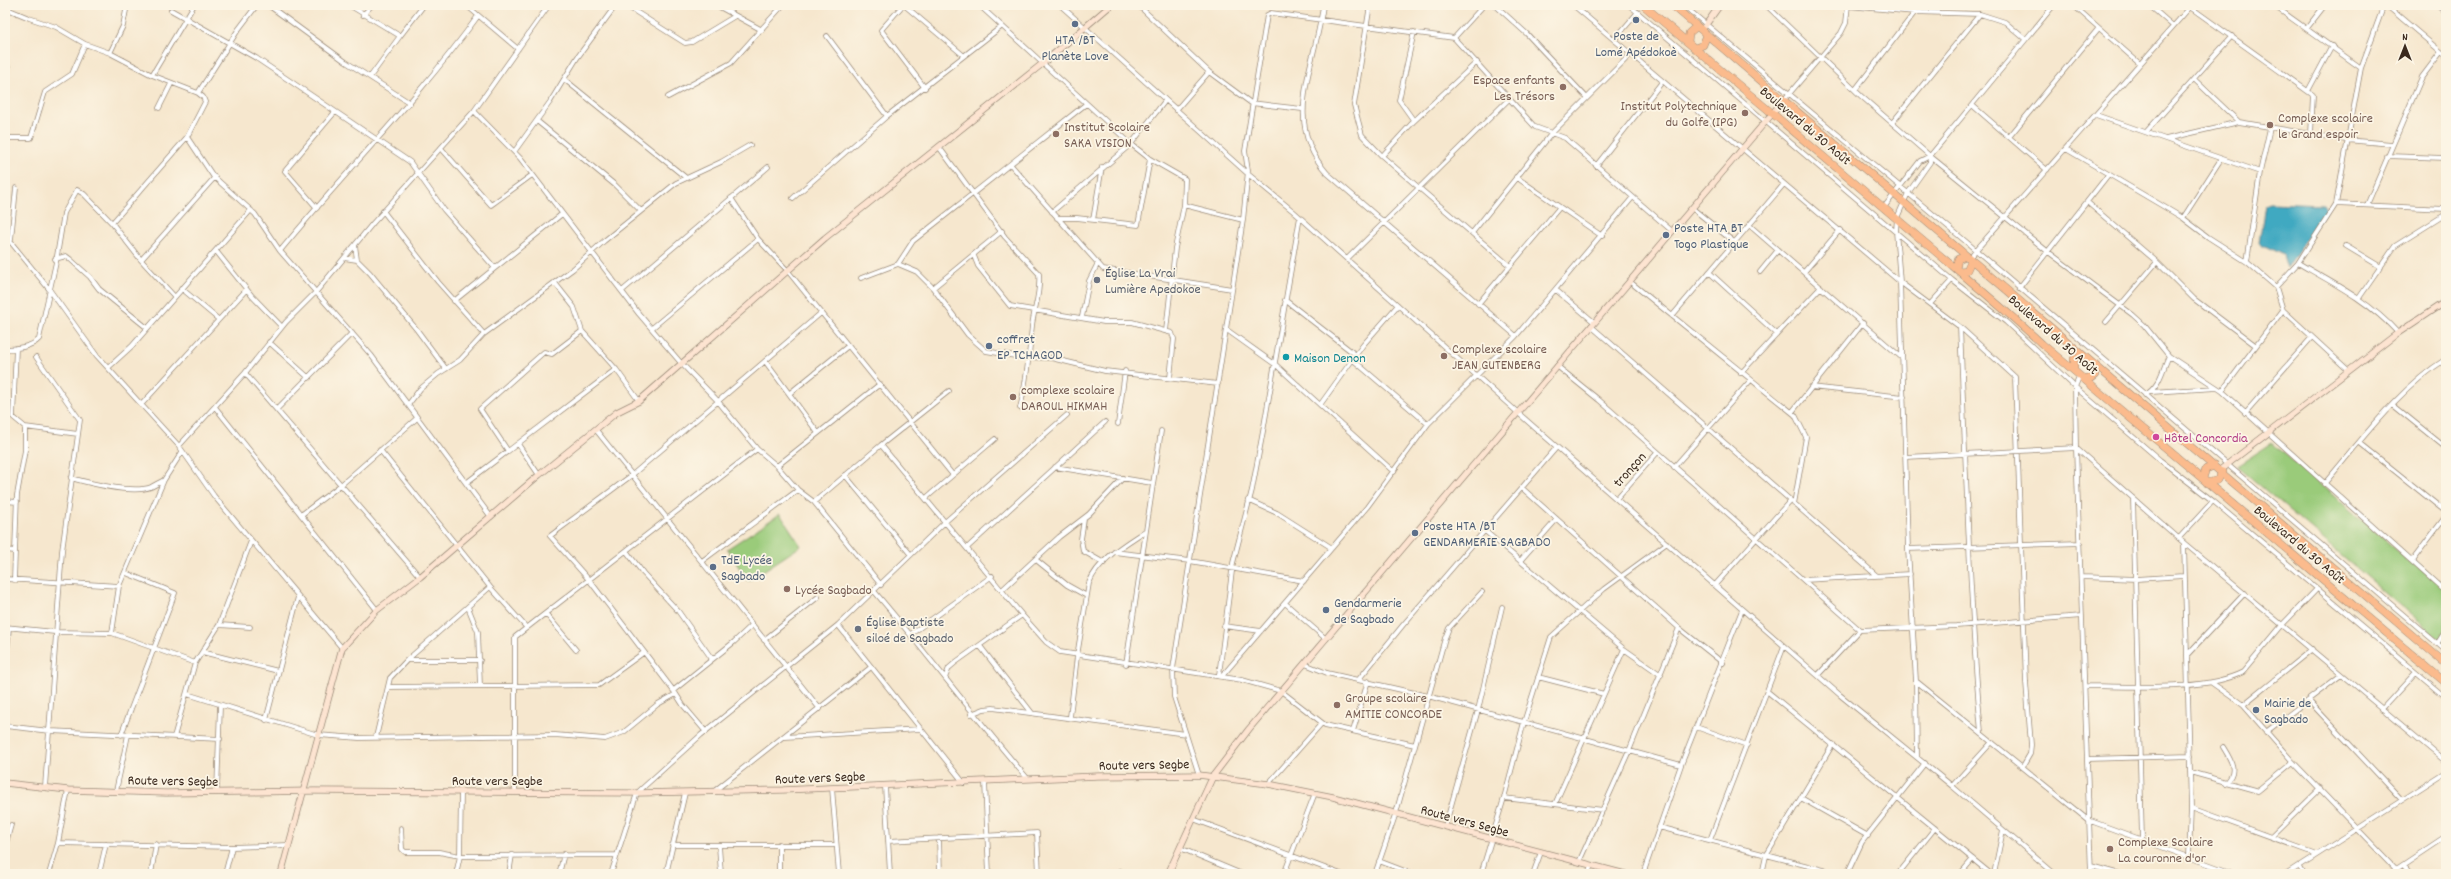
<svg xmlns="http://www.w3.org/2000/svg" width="2451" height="879" viewBox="0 0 2451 879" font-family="Dekko,sans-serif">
<rect width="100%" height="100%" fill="#fcf5e5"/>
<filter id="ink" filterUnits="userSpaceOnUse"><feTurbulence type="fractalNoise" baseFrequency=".025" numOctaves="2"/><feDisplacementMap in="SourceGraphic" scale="8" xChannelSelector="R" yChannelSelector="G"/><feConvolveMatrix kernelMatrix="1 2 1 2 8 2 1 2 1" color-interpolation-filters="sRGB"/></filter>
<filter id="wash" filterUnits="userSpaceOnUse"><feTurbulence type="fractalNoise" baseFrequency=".012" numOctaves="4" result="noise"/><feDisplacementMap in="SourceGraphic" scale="16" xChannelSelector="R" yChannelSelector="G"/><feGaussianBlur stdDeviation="0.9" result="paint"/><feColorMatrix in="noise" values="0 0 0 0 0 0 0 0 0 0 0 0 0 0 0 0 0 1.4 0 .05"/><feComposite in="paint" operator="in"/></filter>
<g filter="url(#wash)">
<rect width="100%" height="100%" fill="#f6e7ce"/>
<path fill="#9acb7a" stroke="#6a7a4c" d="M2272 443 2413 564 2446 585V644L2237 466Z
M780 514 801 546 748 581 727 549Z"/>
<path fill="#41a9c1" stroke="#3e6a70" d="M2270 203 2323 205 2326 209 2287 268 2283 255 2259 243 2265 205Z"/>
</g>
<g filter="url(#ink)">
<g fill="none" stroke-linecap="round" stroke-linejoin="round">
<defs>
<path id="street" d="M268 5 346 62 410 103
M349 5 400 36 424 5
M466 5 518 49
M625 5 685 43 692 42 735 16
M716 5 762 30
M903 5 881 30 925 88
M904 5 963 55
M979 5 1131 144 1150 159 1185 179 1184 205 1175 248 1166 331
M1060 5 1248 174 1293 211 1517 412 1840 695 1952 786 2055 874
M1138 5 1209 72 1251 103 1302 109
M1323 5C1316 65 1281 121 1327 173L1516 336
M1370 5 1354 105 1362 135 1382 156 1510 266
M1495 5 1527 34 1586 97
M1573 5 1900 282 1960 327 2015 377 2026 682 2031 745 2030 754 2023 766
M1629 5 1952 280 2006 322 2075 387 2160 460 2213 501 2446 697
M1683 5 1964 240 2446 651
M1766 5 1861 96 1930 156 2047 251 2133 315 2144 325 2169 356 2222 391 2446 592
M2073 5 2140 64
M2149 5 2173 26
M2273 5 2361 68
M2386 5 2446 56
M2437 5 2446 13
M1848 6 1915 12
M2190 7 2313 95 2311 134
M5 8 29 18 56 27 85 44 110 53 152 75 198 93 238 30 257 5
M171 10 256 58 410 162 444 210 494 267
M363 15 372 5
M2307 28 2325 5
M1414 32 1399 100 1414 121
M827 36 887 116
M1454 38 1535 127 1565 138 1672 231
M1614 40 1638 12
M110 53 123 26 127 5
M5 59 8 68 5 81
M152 75 194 5
M370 77 400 36
M564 79 685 177
M2195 80 2239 122 2346 140 2392 144
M1855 90 1915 12 1980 14 2005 22 2025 39
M2308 91 2332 46
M668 97 731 63 783 5
M1783 101 1841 33 1846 23 1848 5
M1972 105 2047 170
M159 108 171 84
M1176 110 1209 72
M474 111 520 158 639 314 681 363 717 400 757 449 777 466 798 490 814 502 881 585
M2096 115 2260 172
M537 121 615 185 641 211
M1892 123 1980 14
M2146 132 2232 36
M187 137 213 176 255 214 280 251 371 355 491 517
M2009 137 2098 29
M5 138H31L45 92 72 74 85 44
M2166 139 2239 122
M939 147 1005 237 1039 274C1041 293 1034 308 1032 326 1029 354 1027 381 1020 408
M441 148 491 205 532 175
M2066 149 2183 218 2208 237 2247 262 2276 287 2283 310 2349 371
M514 152 550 102 577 58 616 5
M1382 156 1414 121 1477 62
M2387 156 2446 158
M1011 165 1103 269 1232 289
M1596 166 1662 82
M1516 177 1602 236
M731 198 758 239 787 270 952 474
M793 198 887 116 1001 27
M2087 202 2157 262 2194 299 2255 345
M2336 204 2446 209
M1184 205 1243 220
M2367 205 2422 77 2441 52
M1885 206 1920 161 1930 156 2054 5
M317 208 285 171 335 112
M1692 208 1734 242
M383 211 438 282 484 334
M1052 212 1131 144 1165 101
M1057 218H1077L1138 225 1150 159
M2183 218 2221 159
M1093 220 1102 167
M112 223 187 137 205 102 203 97 198 93
M1749 225 1901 357
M1472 233 1552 133 1631 54
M5 235 49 289 97 356 179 446 214 496 342 648
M11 240 16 188
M355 245 357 260
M2346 246 2381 267
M216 251 252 296 282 327
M280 251C345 172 418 99 478 16
M974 256 978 266 1010 306 1104 322H1132L1172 333 1174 339 1170 378
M344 258 357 260 370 273 417 330 446 369
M1969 258 2192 5
M55 259 66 256 70 259 90 277 99 289 146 327
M1347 259 1508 100
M141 260 215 177
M2247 262 2260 172 2270 128
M2298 263C2335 284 2369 301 2398 333
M898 264 917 272 933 288 968 335 986 351 1021 357 1051 358 1105 371 1218 384
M1709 272 1777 334
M1760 272 1778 250
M1804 272 1840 230
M861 278 898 264 913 241 1086 104
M1629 281 1795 415 1806 437 1794 504
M555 283 574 307 582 331 616 369 639 401
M2276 287 2298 263 2336 204 2361 68 2384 5
M181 288 218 319
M933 288 1002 231
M2019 288 2108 175
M1556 290 1594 322
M622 291 768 167
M2359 298 2395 246 2446 214
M1285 300 1356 355
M454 301 562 214
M1931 303 1952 280
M1478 304 1559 208
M1672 316 1784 184
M1082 317 1089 281 1097 265
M2106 322 2157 262
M1591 326 1876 575
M1960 327C1966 462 1969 597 1981 732
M652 328 758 239
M1227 330 1276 365 1394 472
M269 342 309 378
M5 349C15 349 32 347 39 339L56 262 64 213 77 190 84 194 112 223 141 260 174 296
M36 357 80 420 62 551 45 787
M1352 359 1428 424
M765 361 818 433
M1557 366 1599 400 1860 630
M109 367 132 346 251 210
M245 373 420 577
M1741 373 1821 287
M2080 375 2075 387 2076 448 2091 874
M1811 387 1904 397
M2222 391 2283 310
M2151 392 2217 388
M790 393 848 346
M2145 395C2160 387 2162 370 2169 356
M141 405 246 290
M408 405 420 389 438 374 460 360 484 334 573 269 604 241 676 183 721 162 750 145
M1320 405 1363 345 1398 305
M2393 405 2446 448
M215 407 377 610
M278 408 352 333
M1792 412 1863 323
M2245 413 2312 337
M1118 424 1125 371
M25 427 78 434
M596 430 820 709
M2360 443 2446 512
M518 444 539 475
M881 445 1022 615 1046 642 1060 652 1242 680 1281 691 1325 725 1415 745
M179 446 245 373 286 322 316 292 373 223 474 111 549 5
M380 450 490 587 526 627
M508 451 480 409 544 352 552 354 582 331
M1906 457 2076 448 2184 543 2446 762
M777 466 880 384
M1055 467 1152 483
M1674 467 1750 381
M845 475 911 555
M71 478C89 483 133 494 151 487 155 485 160 482 164 480
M466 483 616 369
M2324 484C2361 441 2398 389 2446 359
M1522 488 1679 628 1723 663
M926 498 995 439
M2133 498 2142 839
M1616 499 1657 453
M1248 500 1277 513 1332 548
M5 501 17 502
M814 502 881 445 949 391
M301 515 342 484 416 419
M1084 519 1081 539 1083 551 1104 563
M1485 531 1624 649 1661 675
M2179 538 2213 501
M2184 543 2191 808 2189 856
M968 547 1105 422
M1908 549 2080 543
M5 550 15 551
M627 552 643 573 678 611 712 659
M1114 552 1190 561 1304 581
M1035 559 1067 585 1085 595
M702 561 798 490
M1520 561 1557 519
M2412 561 2446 516
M2081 577 2137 579 2183 576
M5 579 119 586 164 480 182 452
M14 580 17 495 25 450V427L13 417 16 348
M1804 580 1910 574
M1715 585 1790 501
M1003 589 1059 537 1089 514 1123 478
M874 591C927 653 975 718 1028 779
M1285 603 1326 639
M468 607 478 632 480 686
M546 614 576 650
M219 625 250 627
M838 625 964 783
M1224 626 1261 631
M5 627 55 632 112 633 195 663
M112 633 119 586
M911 634 992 576
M764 640 818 597
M2437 644 2446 630
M980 646 1032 713
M202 652 278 671
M2187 655 2245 593
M407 660H480
M1126 664 1161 431
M1305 664 1327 673 1428 696 1681 765
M5 673 9 628
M1219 675 1233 563 1252 490 1264 426 1300 217
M1223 675 1367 507 1428 424 1516 336 1633 197
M1818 675 1860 630 1956 626 2082 616
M1538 677 1604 694
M945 678 949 668 956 662 1022 615
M1359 679 1403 625 1557 447
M1916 681 2088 820 2235 874
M2212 683 2243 705 2293 762 2396 869
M2085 686C2130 686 2204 692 2243 672L2283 624 2317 589
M388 687 599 685 643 653
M674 690 734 642 751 626
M1768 692 1991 874
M187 694 318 735 359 738 555 735 605 739 624 732 658 704 676 694 590 581 550 536 632 475 821 313
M676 694 683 705 706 732
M2309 701 2402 800
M2243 705 2312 649
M2382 709 2416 672
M971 714 984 709 993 708 1186 734
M1070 717 1077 656 1089 583C1099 559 1124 545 1145 531
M266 720 298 597
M5 726 50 731 220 739
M1696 727 1747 745
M1353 731 1368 681
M2266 732 2341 675
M121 735 175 593 126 573
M174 737 195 663 219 625 251 541
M376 737 390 678 407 660 490 587
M785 737 920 729
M2223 747C2231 760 2239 771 2225 783
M1917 757 1916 681 1908 549 1900 282 1896 231 1897 218 1908 193 1930 162V156
M2088 759 2190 756
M2190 772 2258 791 2293 762
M1199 775 1174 697 1173 669 1243 220 1248 171 1245 151 1267 15 1271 13 1454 38 1484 5
M985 782 989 874
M1268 784 1322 723
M885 786 890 874
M1952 786 1992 742
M832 788 839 874
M116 791 128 735
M217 792 220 706
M515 792V637L757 449
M713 792 870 668
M1504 798 1603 810
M1801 798 1868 836
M1555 804 1624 649
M2191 808 2317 854
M1193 819 1341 874
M1445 827 1478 710 1502 607
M1659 827 1839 874
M401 828 402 849 405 852H439L460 856 616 855
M2271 837 2320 789
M939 838 940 874
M1710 840 1784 646
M888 841 1037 833 1039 874
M58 843 232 847 288 845
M672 845H836
M5 846 11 825
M719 846 721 874
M1180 848 1242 874
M1379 861 1413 874
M1579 862 1629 751 1679 628
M2403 865 2411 874
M2091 866 2120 874
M2299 866 2304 874
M49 874 58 843 68 790
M99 874 106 844
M151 874 156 844
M225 874 232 847
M456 874 460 856 461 792
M509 874 512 855
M559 874 564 854
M611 874 637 793 701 735 838 625 946 521 1067 415
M666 874 685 793
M779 874V844
M1112 874 1120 871 1126 874
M1284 874 1315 793
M1375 874 1396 813 1445 638 1449 628 1482 592
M1481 874 1504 798 1524 722 1551 637 1604 589 1667 543
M1533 874 1541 852
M1588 874 1591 865
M1643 874 1681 765 1742 610
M1762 874 1766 856 1833 744
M1847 874 1862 842 1925 763
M1898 874 1935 828
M1960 874 1973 859
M1994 874 2003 830
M2287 874 2446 772
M2389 874 2446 836"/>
<path id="secondary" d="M1702 30 1720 5
M2220 470 2398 333 2446 301
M5 783 68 790 166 793 314 791 637 793 783 790 1098 776 1199 775 1268 784 1333 797 1625 874
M281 874 342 648 377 610 420 577 539 475 617 412 639 401 825 238 1042 64 1111 5
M1168 874 1213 776 1249 729 1783 101"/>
<path id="highway" d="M1643 5C1739 85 1835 166 1930 247 1968 279 2006 310 2042 344L2446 683
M1672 5 2446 664
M1688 42 1689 33 1697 26
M1695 48 1703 45 1707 35
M1956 268 1958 259 1966 256
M1960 271 1967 270 1971 261
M2074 369V359L2084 356
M2084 378H2091L2095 375V365
M2203 478 2206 469 2214 466
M2207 483 2218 480 2222 472"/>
</defs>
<use href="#street" stroke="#988876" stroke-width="5.5"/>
<use href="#secondary" stroke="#988876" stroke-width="7"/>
<use href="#highway" stroke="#988876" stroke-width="8"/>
<use href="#street" stroke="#fff" stroke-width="4"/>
<use href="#secondary" stroke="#fde4d1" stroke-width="5.5"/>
<use href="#highway" stroke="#fbbb8d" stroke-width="7"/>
</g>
</g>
<g fill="#5c6f8a" stroke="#fcf5e5" stroke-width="1.5">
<circle cx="1636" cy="20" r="4"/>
<circle cx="1075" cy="24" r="4"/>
<circle cx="1666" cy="235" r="4"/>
<circle cx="989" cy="346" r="4"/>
<circle cx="1415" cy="533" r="4"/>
<circle cx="713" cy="567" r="4"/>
<circle cx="1326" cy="610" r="4"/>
<circle cx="2256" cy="710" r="4"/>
</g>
<g fill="#8d6e63" stroke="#fcf5e5" stroke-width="1.5">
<circle cx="1563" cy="87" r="4"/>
<circle cx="1745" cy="113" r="4"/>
<circle cx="2270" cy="125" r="4"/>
<circle cx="1056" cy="134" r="4"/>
<circle cx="1444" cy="356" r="4"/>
<circle cx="1013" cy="397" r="4"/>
<circle cx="787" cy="589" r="4"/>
<circle cx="1337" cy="705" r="4"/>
<circle cx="2110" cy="849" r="4"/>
</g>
<g fill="#6b7280" stroke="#fcf5e5" stroke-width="1.5">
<circle cx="1097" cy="280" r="4"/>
<circle cx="858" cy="629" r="4"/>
</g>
<circle fill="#0f9aa8" stroke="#fcf5e5" stroke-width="1.5" cx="1286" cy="357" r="4"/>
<circle fill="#d1479c" stroke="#fcf5e5" stroke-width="1.5" cx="2156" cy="437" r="4"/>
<g text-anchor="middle" stroke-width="3.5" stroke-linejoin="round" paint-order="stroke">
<g font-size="14" fill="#4e5e75" stroke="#fcf5e5" text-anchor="start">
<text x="1636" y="40" text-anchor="middle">Poste de<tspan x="1636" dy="16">Lomé Apédokoè</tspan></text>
<text x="1075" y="44" text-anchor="middle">HTA /BT<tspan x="1075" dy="16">Planète Love</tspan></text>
<text x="1674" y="232">Poste HTA BT<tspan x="1674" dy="16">Togo Plastique</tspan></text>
<text x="997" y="343">coffret<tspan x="997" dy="16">EP TCHAGOD</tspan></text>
<text x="1423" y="530">Poste HTA /BT<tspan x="1423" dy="16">GENDARMERIE SAGBADO</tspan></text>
<text x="721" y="564">TdE Lycée<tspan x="721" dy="16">Sagbado</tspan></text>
<text x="1334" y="607">Gendarmerie<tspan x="1334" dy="16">de Sagbado</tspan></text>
<text x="2264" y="707">Mairie de<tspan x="2264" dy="16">Sagbado</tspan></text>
</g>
<g font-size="14" fill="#785e54" stroke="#fcf5e5" text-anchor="start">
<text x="1555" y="84" text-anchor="end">Espace enfants<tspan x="1555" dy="16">Les Trésors</tspan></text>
<text x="1737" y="110" text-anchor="end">Institut Polytechnique<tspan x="1737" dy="16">du Golfe (IPG)</tspan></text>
<text x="2278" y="122">Complexe scolaire<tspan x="2278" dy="16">le Grand espoir</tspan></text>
<text x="1064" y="131">Institut Scolaire<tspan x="1064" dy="16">SAKA VISION</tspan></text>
<text x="1452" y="353">Complexe scolaire<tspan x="1452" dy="16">JEAN GUTENBERG</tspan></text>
<text x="1021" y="394">complexe scolaire<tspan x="1021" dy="16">DAROUL HIKMAH</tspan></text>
<text x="795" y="594">Lycée Sagbado</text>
<text x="1345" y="702">Groupe scolaire<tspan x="1345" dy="16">AMITIE CONCORDE</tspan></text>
<text x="2118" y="846">Complexe Scolaire<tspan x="2118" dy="16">La couronne d'or</tspan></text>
</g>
<g font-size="14" fill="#3b2a1e" stroke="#fcf5e5">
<text transform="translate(1806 125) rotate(40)" y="5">Boulevard du 30 Août</text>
<text transform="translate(2054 334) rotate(41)" y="5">Boulevard du 30 Août</text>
<text transform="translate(1629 469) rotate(-48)" y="5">tronçon</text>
<text transform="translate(2300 544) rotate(40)" y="5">Boulevard du 30 Août</text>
<text transform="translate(1144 764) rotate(-1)" y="5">Route vers Segbe</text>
<text transform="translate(820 777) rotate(-2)" y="5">Route vers Segbe</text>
<text transform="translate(173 780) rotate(1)" y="5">Route vers Segbe</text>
<text x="497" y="785">Route vers Segbe</text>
<text transform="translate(1465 820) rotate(15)" y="5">Route vers Segbe</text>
</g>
<g font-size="14" fill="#5b616d" stroke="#fcf5e5" text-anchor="start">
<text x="1105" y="277">Église La Vrai<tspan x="1105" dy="16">Lumière Apedokoe</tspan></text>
<text x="866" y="626">Église Baptiste<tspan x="866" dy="16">siloé de Sagbado</tspan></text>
</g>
<g font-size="14" fill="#0d838f" stroke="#fcf5e5" text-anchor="start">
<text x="1294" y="362">Maison Denon</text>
</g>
<g font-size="14" fill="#b23c85" stroke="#fcf5e5" text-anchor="start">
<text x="2164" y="442">Hôtel Concordia</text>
</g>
</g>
<rect width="2451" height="879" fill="none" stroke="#fcf5e5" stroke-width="20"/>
<g transform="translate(2405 46)" stroke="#fcf5e5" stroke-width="3" paint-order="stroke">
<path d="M0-3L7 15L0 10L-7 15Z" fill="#3b2a1e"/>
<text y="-6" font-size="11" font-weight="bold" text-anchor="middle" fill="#3b2a1e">N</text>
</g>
</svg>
